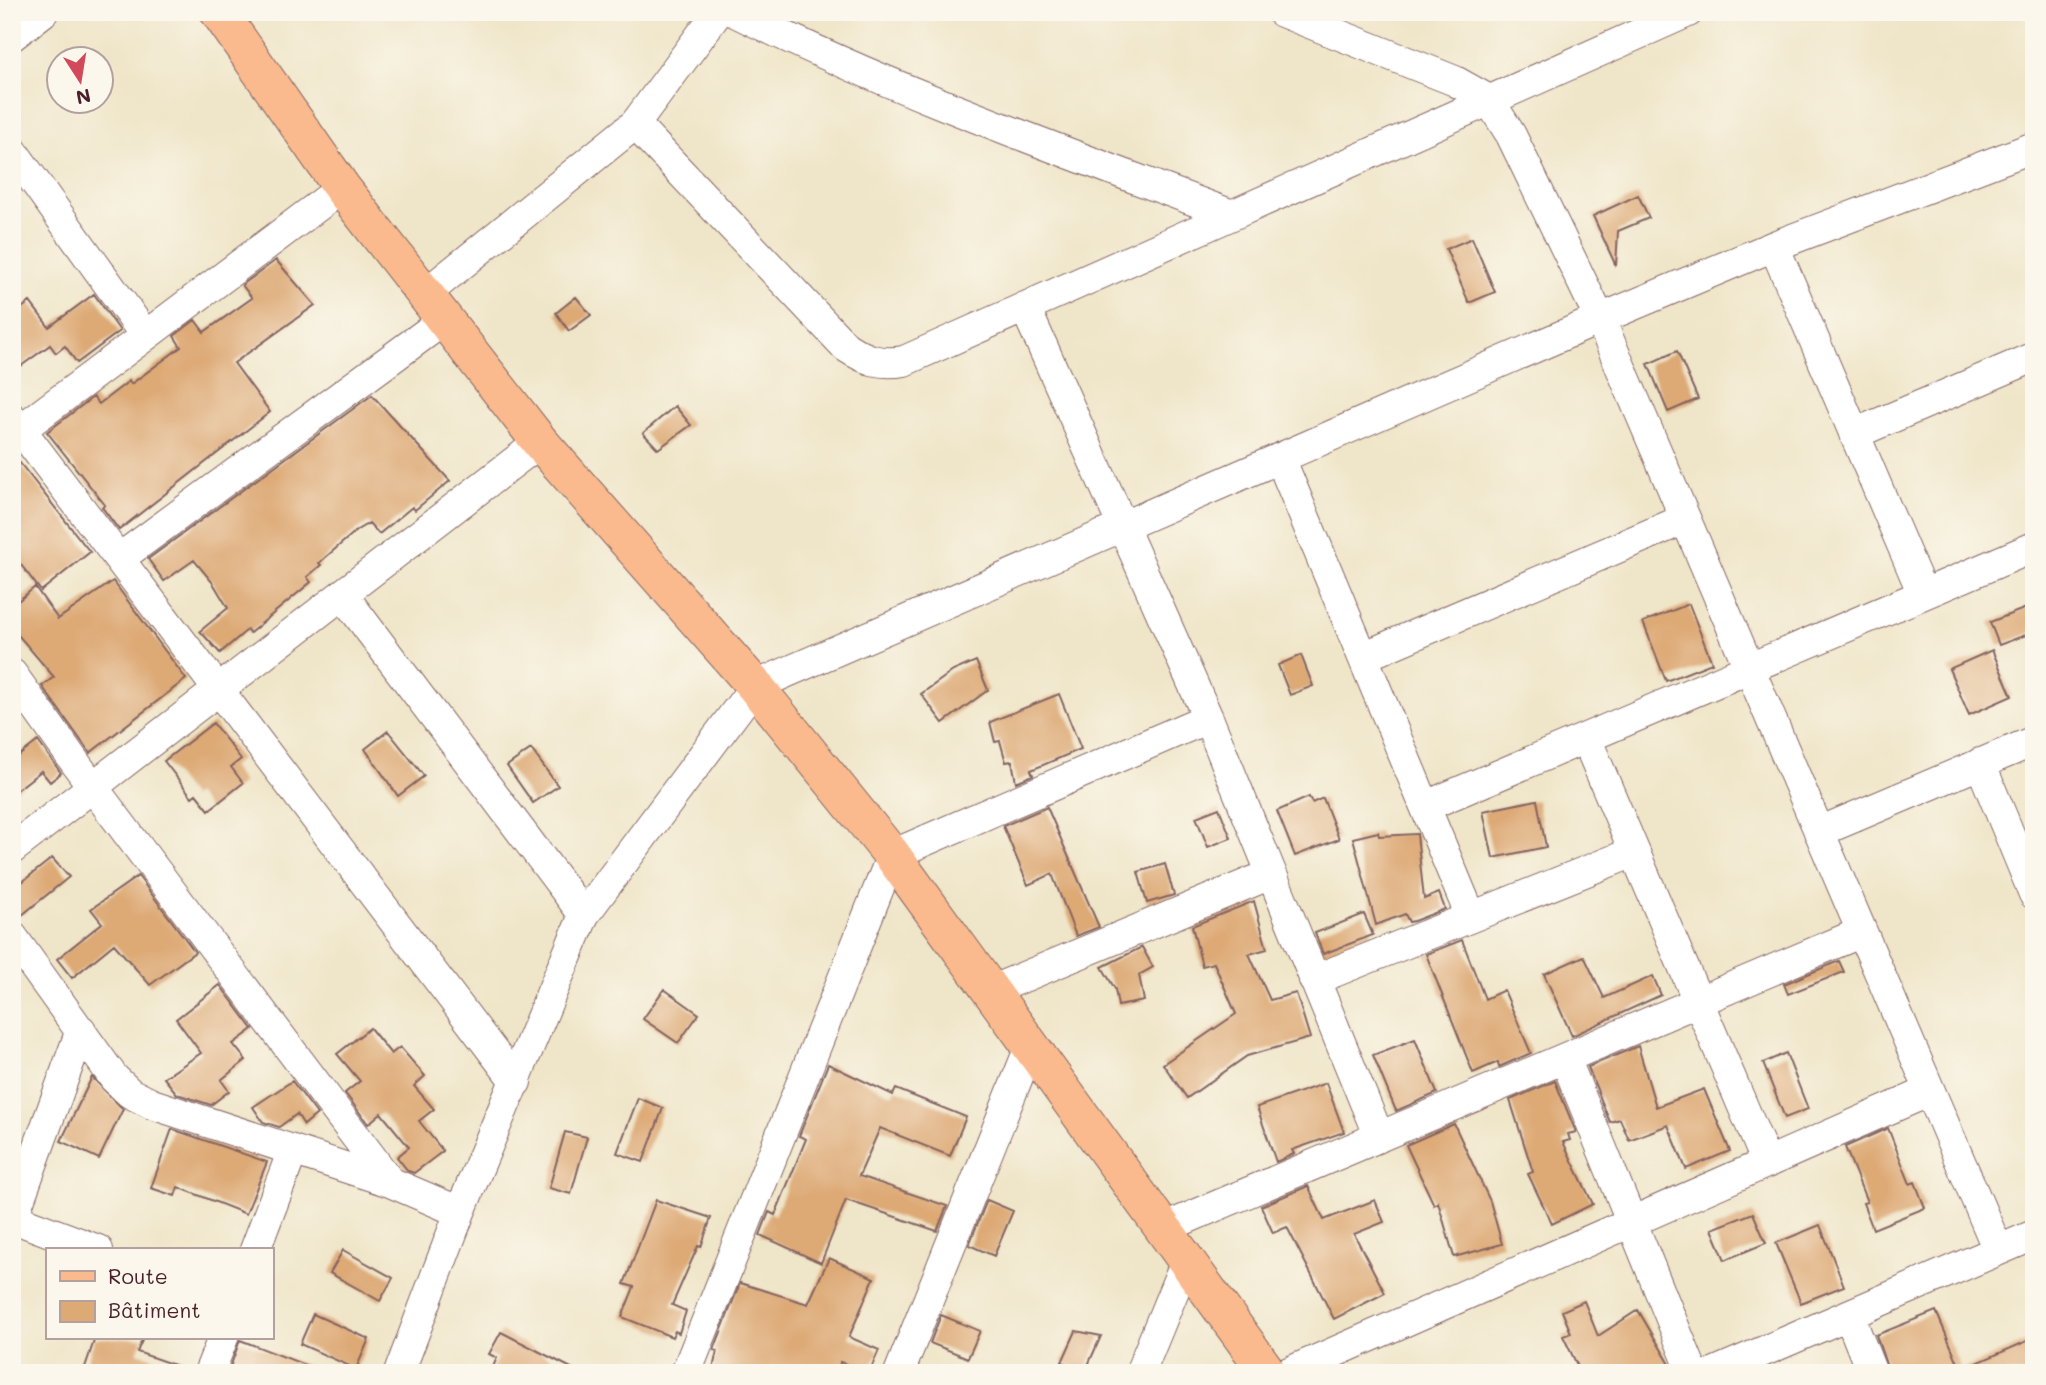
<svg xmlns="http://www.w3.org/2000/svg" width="2046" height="1385" viewBox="0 0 2046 1385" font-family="Mali,sans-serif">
<rect width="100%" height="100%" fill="#fbf7ec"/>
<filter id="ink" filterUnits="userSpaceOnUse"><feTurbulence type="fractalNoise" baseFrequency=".0143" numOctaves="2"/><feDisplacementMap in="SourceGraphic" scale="14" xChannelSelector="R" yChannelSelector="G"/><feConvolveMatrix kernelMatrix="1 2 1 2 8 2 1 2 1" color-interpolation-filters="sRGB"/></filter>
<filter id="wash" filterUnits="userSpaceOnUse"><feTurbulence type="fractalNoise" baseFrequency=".00686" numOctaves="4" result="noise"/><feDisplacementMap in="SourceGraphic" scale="28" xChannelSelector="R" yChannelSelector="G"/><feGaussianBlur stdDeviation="1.57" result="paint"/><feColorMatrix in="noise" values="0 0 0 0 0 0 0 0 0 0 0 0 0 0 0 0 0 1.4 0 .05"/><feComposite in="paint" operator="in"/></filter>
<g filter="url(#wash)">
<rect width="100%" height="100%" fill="#efe5c8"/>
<g id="blocks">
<path fill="#dda975" d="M1638 195 1649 218 1618 231 1616 266 1593 216Z
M1472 238 1495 292 1469 303 1446 249Z
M276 260 315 305 234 363 270 412 119 530 102 507 105 505 47 432 93 397 99 404 129 381 131 384 181 347 174 336 195 320 204 332 252 298 242 285Z
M94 294 120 331 77 363 65 346 56 353 50 345 21 366 12 355V315L30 302 49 327Z
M576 297 591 315 569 331 556 313Z
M1677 351 1698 399 1668 412 1648 364Z
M372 395 450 481 415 510 412 507 379 534 369 523 357 530 319 563 321 565 307 577 311 582 250 633 247 630 220 653 200 631 228 608 213 583 194 560 164 581 148 559Z
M675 406 691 425 658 449 643 433Z
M12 453 90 552 41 591 12 553Z
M113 581 186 679 90 753 42 686 54 677 12 628V606L35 587 58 619Z
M1689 604 1712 663 1666 681 1643 622Z
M2034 605V632L1999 645 1990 622Z
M1992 650 2012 696 1969 715 1949 669Z
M1301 655 1313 686 1290 695 1278 665Z
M976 661 988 690 943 723 921 694 953 671Z
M1059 694 1081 749 1031 770 1033 775 1016 782 1012 761 1006 762 1000 741 995 742 990 722Z
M213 723 241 759 231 767 243 783 209 810 196 794 192 797 164 761Z
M388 731 424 776 398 796 365 749Z
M38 741 61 773 50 782 41 771 12 794V761Z
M531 749 558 786 533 803 507 766Z
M1309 797 1312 803 1323 798 1339 839 1295 856 1277 811Z
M1537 800 1546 847 1493 858 1483 811Z
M1047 807 1099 927 1076 936 1052 874 1028 885 1003 826Z
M1219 808 1231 838 1208 847 1196 817Z
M1378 832 1379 836 1417 834 1424 899 1439 893 1445 909 1414 921 1409 922 1405 914 1376 925 1353 838Z
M52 858 69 877 22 915 12 903V890Z
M1165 864 1174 895 1147 903 1138 872Z
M138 876 195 952 150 985 114 944 72 978 57 959 102 923 91 909Z
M1254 901 1267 949 1249 954 1270 1000 1296 993 1310 1038 1247 1056 1187 1098 1163 1064 1236 1014 1214 963 1202 966 1192 926Z
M1364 914 1373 935 1323 954 1315 933Z
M1462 940 1485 999 1504 990 1531 1053 1499 1067 1498 1062 1473 1073 1426 954Z
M1142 947 1153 967 1139 975 1144 1001 1118 1006 1115 989 1102 967Z
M1584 956 1604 998 1653 976 1661 995 1572 1036 1544 974Z
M1839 961 1844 972 1788 994 1784 984Z
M220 985 253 1029 233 1044 246 1060 221 1080 229 1091 211 1105 177 1094 164 1078 201 1053 176 1019Z
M664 989 699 1014 678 1043 643 1019Z
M370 1028 391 1054 400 1047 425 1076 414 1086 434 1109 419 1121 443 1151 414 1173 408 1171 397 1157 409 1147 381 1113 368 1124 345 1093 360 1081 337 1054Z
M1415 1039 1437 1093 1396 1111 1373 1055Z
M1638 1046 1656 1107 1704 1089 1730 1151 1686 1169 1668 1125 1629 1140 1620 1119 1610 1122 1588 1067Z
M1786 1053 1808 1109 1785 1118 1763 1063Z
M828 1064 893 1095 896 1089 966 1117 950 1156 880 1128 859 1176 947 1206 937 1231 846 1200 821 1263 760 1235 769 1212 775 1215 806 1139 799 1136Z
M92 1077 123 1109 99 1159 61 1141Z
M292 1081 317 1114 304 1125 297 1114 279 1127 263 1122 253 1107Z
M1555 1081 1576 1132 1568 1134 1570 1140 1563 1142 1593 1204 1552 1224 1528 1174 1533 1172 1510 1100Z
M1326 1083 1344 1132 1292 1150 1294 1154 1276 1162 1257 1107Z
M638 1098 663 1108 643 1162 617 1153Z
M1454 1124 1490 1201 1502 1244 1454 1257 1438 1202 1434 1205 1406 1145Z
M1888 1128 1910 1184 1915 1182 1925 1208 1873 1229 1863 1203 1867 1202 1845 1147Z
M172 1129 267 1162 246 1214 178 1187 175 1196 151 1188Z
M565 1132 587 1137 571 1194 549 1188Z
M1308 1186 1324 1220 1375 1200 1384 1222 1354 1234 1385 1293 1334 1319 1287 1227 1273 1233 1261 1206Z
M656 1200 711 1218 701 1247 698 1246 672 1305 686 1311 679 1333 675 1331 672 1337 622 1317 634 1287 624 1284Z
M987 1200 1013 1211 994 1256 969 1245Z
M1753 1213 1766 1243 1725 1260 1712 1229Z
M1820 1225 1844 1286 1801 1303 1776 1243Z
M343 1250 393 1278 380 1301 330 1273Z
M829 1258 874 1278 849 1337 879 1350 869 1373 840 1362 839 1373H712L717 1351 714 1350 740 1283 808 1304Z
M1584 1301 1598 1336 1638 1310 1671 1366 1660 1373H1581L1563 1336 1571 1333 1562 1311Z
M1936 1311 1961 1370 2034 1338V1373H1889L1876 1335Z
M313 1314 369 1339 356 1369 300 1344Z
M941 1315 980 1331 968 1358 930 1343Z
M1076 1331 1101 1336 1085 1372 1062 1362Z
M501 1332 581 1373H490L497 1358 489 1354Z
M95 1338H143L137 1352 186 1369V1373H83Z
M240 1340 321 1371 320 1373H228Z"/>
</g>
</g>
<g filter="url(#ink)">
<use href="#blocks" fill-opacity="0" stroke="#846462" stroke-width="2"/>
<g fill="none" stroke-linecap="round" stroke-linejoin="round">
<defs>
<path id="minor" d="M735 12C896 92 1064 151 1232 215L1688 12
M1282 12 1455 81 1489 100 1511 135 1600 319 1998 1250
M12 36 43 12
M635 124 846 347C866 360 880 365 904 361L1232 215
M12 150 145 335
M1774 246 1923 594
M424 295 635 124 718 12
M1025 307 1208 718 1379 1137
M12 418 516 1082
M1854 434 2034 357
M12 436 342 188
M1280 458 1471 917
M120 558 444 320
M343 595 584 915
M1363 657 1685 519
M12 674 92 786 390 1182 460 1212
M1586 738 1767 1163
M1980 763 2034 894
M1426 806 2034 547
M1819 832 2034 741
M12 849 540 442
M12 936 114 1078 130 1093 152 1104 390 1182
M1314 980 1634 852
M990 991 1271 874
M1565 1058 1693 1373
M13 1218 98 1250
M12 1220 81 1030
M1162 1229 1862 932
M255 1250 293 1150
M1849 1315 1872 1373
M209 1373 223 1338
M399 1373 460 1212 584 915 755 686 1600 319 1774 246 2034 147
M686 1373 892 855 1208 718
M899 1373 1030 1047
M1140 1373 1186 1261
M1287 1373 1930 1091
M1713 1373 2034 1235"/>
<path id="major" d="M219 12 342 188 540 442 755 686 892 855 1268 1373"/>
</defs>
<use href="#minor" stroke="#846462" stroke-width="32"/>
<use href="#major" stroke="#846462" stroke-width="39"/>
<use href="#minor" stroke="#fff" stroke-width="30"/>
<use href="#major" stroke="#fbba8d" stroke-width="37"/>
</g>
</g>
<rect width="2046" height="1385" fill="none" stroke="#fbf7ec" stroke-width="42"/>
<rect x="46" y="1248" width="228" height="91" fill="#fbf7ec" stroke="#b4a19f" stroke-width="2"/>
<rect x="60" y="1271" width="35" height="10" fill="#fbba8d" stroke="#b4a19f" stroke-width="2"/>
<text x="108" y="1284" font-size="21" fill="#4a1f2b">Route</text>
<rect x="60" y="1301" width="35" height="21" fill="#dda975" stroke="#b4a19f" stroke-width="2"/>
<text x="108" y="1318" font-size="21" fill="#4a1f2b">Bâtiment</text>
<g transform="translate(80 80) rotate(168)"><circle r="33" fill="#fbf7ec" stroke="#b4a19f" stroke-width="2"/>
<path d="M0-5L12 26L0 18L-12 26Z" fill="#d1495b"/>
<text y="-10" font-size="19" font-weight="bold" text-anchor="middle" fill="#4a1f2b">N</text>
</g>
</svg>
